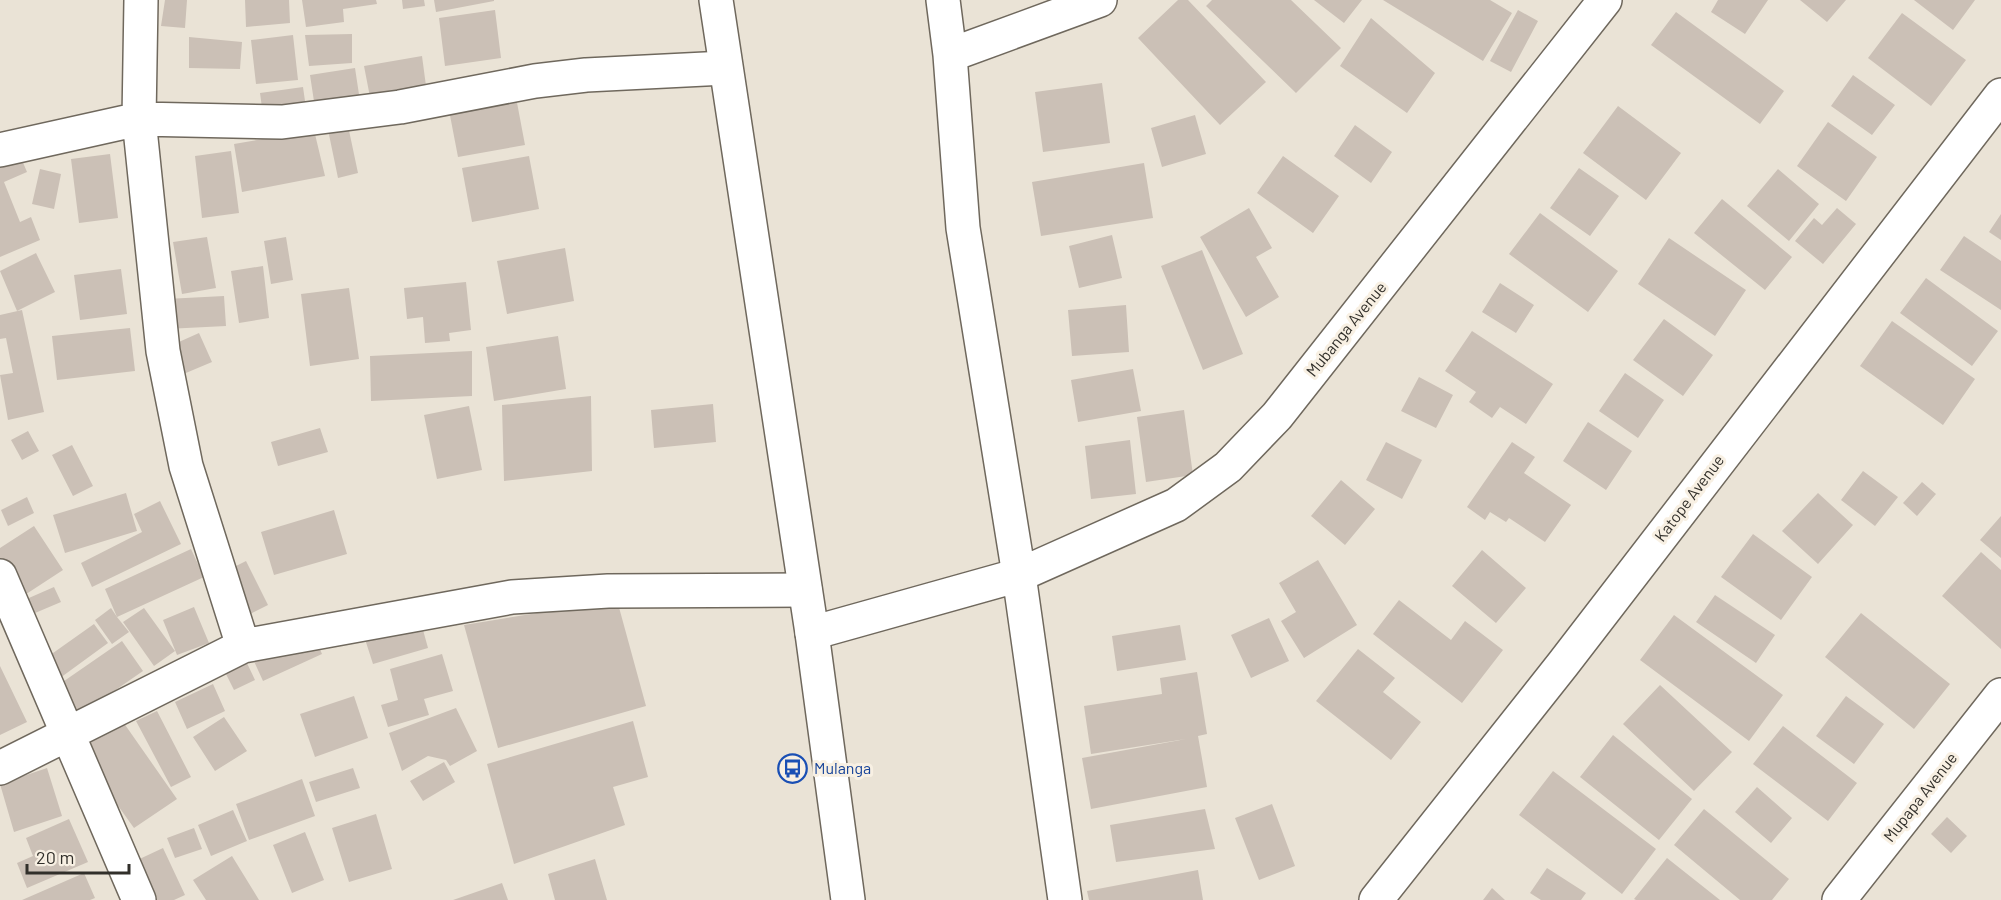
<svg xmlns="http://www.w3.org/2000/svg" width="2001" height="900" viewBox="0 0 2001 900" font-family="Barlow,sans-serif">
<rect width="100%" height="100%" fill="#eae3d6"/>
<path fill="#cbc0b6" d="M165 0H187L185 28 161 26Z
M245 0H289L290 23 246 27Z
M302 0H376L377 4 343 9 344 22 306 27Z
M402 0H424L425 6 403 9Z
M434 0H494V1L436 12Z
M1178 0H1188L1266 82 1220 125 1138 38Z
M1212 0H1291L1341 48 1296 93 1206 6Z
M1314 0H1362L1344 23Z
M1383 0H1490L1512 13 1483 61Z
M1718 0H1768L1745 34 1711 12Z
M1800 0H1846L1827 22Z
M1914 0H1975L1953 30Z
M495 10 501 58 445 66 439 18Z
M1518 10 1538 21 1511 72 1490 61Z
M1676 12 1784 91 1760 124 1651 45Z
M1902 13 1966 60 1931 106 1868 58Z
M1371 18 1435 73 1407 113 1340 66Z
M352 34V63L309 66 305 35Z
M293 35 298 80 256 84 251 40Z
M189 37 242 42 240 69 189 68Z
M422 56 426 86 370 97 364 66Z
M355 68 360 101 315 108 310 75Z
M1853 75 1895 105 1872 135 1831 106Z
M1102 83 1110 143 1043 152 1035 92Z
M303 87 306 108 263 115 260 93Z
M515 92 525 145 458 157 448 105Z
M1618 106 1681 153 1646 200 1583 153Z
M1195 115 1206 154 1162 167 1151 128Z
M347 121 358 173 338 178 327 125Z
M1828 122 1877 157 1846 201 1797 166Z
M1355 125 1392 152 1371 183 1334 156Z
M314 130 325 176 242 192 234 144Z
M16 146 27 172 4 182 20 222 31 217 40 240 0 257V152Z
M231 151 239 213 202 218 195 156Z
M110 154 118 218 79 223 71 159Z
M529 156 539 209 472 222 462 168Z
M1283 156 1339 196 1313 233 1257 193Z
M1144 163 1153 218 1041 236 1032 182Z
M1579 168 1619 196 1590 236 1550 208Z
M40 169 61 174 54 209 32 204Z
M1778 169 1819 204 1789 241 1747 206Z
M1722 199 1792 257 1765 290 1694 233Z
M1249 208 1272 248 1256 257 1279 297 1246 317 1200 237Z
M1837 208 1856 224 1823 264 1795 241 1814 218 1822 225Z
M1540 213 1618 271 1588 312 1509 254Z
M2001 214V240L1989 232Z
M1112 235 1122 278 1079 288 1069 246Z
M1964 236 2001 261V310L1940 270Z
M207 237 216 288 182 294 173 242Z
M286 237 293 280 271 284 264 241Z
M1669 238 1746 290 1715 336 1638 284Z
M565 248 574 301 507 314 497 261Z
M1202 250 1243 354 1203 370 1161 266Z
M36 253 55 292 17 311 0 271Z
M263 266 269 318 239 323 231 271Z
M121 269 127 314 80 320 74 275Z
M1926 278 1998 331 1972 366 1900 313Z
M466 282 471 330 449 333 450 341 425 343 423 317 407 319 404 288Z
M1500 283 1534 305 1516 333 1482 312Z
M349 288 359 359 310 366 301 294Z
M224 296 226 326 166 329V299Z
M1126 305 1129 352 1072 356 1068 310Z
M22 310 44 412 8 420 0 375 13 373 6 338 0 339V315Z
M1664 319 1713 355 1683 396 1633 360Z
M1892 321 1975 379 1943 425 1860 366Z
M130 328 135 371 57 380 52 336Z
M1472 331 1553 384 1526 424 1500 407 1492 418 1469 402 1476 392 1445 371Z
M199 333 212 362 174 378 161 350Z
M558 336 566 389 494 401 486 347Z
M472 351V396L371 401 370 356Z
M1133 369 1141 411 1078 422 1071 380Z
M1625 373 1664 400 1638 438 1599 411Z
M1419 377 1453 395 1436 428 1401 411Z
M591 396 592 471 504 481 502 405Z
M713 404 716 442 654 448 651 410Z
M469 406 482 470 437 479 424 415Z
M1184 410 1193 475 1146 482 1137 417Z
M1588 422 1632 451 1606 490 1563 461Z
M320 428 328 452 278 466 271 442Z
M28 431 39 451 22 460 11 440Z
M1130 440 1136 494 1091 499 1085 446Z
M1386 442 1422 460 1402 499 1366 480Z
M1512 442 1535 457 1524 473 1571 505 1545 542 1509 518 1506 522 1490 512 1485 520 1467 507Z
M72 445 93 486 73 496 52 455Z
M1863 471 1898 497 1875 526 1841 500Z
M1341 480 1375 509 1345 545 1311 516Z
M1922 482 1936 494 1917 516 1903 503Z
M126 493 137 531 65 553 53 515Z
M1818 493 1853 525 1818 564 1782 531Z
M27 497 34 513 8 526 1 510Z
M160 501 181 544 92 587 81 563 142 532 134 514Z
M334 510 347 554 274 575 261 532Z
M2001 516V558L1980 540Z
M34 526 63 570 14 602 0 579V548Z
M1753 534 1812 577 1781 620 1721 577Z
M191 549 204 577 117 617 129 632 112 644 95 620 111 608 117 617 105 589Z
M1482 550 1526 588 1496 623 1452 586Z
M1981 552 2001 570V649L1942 596Z
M1318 560 1357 625 1304 658 1281 621 1296 612 1279 583Z
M246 561 268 605 246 616 224 572Z
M54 587 61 602 28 616 22 601Z
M1715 595 1775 635 1756 663 1696 622Z
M617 600 646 706 498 748 464 625Z
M1399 600 1451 640 1465 621 1503 650 1462 703 1373 634Z
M194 607 209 643 177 655 163 620Z
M144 608 175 651 154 666 123 622Z
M1861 613 1950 684 1914 729 1825 657Z
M1674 615 1783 695 1749 741 1640 660Z
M1269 618 1289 661 1251 678 1231 635Z
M420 619 428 648 373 664 364 636Z
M94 624 108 643 60 678 46 658Z
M1180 625 1186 660 1117 671 1112 636Z
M313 633 322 654 263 681 253 659Z
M122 641 143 671 75 718 54 688Z
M1358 649 1395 678 1383 692 1421 722 1391 760 1316 701Z
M442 654 453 691 424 699 429 715 388 727 381 705 398 700 390 669Z
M246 661 255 680 234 690 225 672Z
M0 666 27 722 0 735Z
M1197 672 1207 734 1198 736 1207 787 1091 809 1082 758 1186 739 1091 754 1084 706 1162 694 1160 678Z
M213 684 225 711 187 729 175 702Z
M1660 685 1732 752 1694 791 1623 724Z
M354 696 368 738 315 757 300 714Z
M1846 696 1884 724 1854 764 1816 736Z
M456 708 477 751 450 766 446 760 428 756 402 771 389 733Z
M157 711 191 777 171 787 136 721Z
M224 717 247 751 215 771 193 737Z
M121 719 177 799 134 828 78 750Z
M633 721 648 777 613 787 625 825 514 864 487 764Z
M1783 726 1857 783 1828 821 1753 764Z
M1613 735 1692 799 1659 840 1580 777Z
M444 762 455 782 423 801 410 781Z
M47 768 62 816 14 832 0 784Z
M353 768 360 788 316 802 309 782Z
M1553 771 1656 849 1622 894 1519 815Z
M302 779 315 816 249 840 236 804Z
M1757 787 1792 818 1771 843 1735 812Z
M1272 804 1295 866 1259 880 1235 818Z
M1205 809 1215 849 1116 862 1110 825Z
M1704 809 1789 879 1772 900H1740L1674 845Z
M233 810 247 841 211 856 198 825Z
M376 814 392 869 349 882 332 828Z
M1947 817 1967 836 1951 853 1931 834Z
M69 819 88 862 27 888 17 863 33 856 26 838Z
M194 828 202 849 175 858 167 838Z
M305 832 324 880 292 893 273 845Z
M163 848 185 895 174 900H148L131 863Z
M232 856 259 900H206L193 880Z
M1667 858 1720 900H1636L1634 899Z
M595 859 607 900H555L548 874Z
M1547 868 1586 893 1581 900H1541L1530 893Z
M1198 870 1203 900H1089L1087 891Z
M84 873 95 898 90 900H22Z
M502 883 508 900H453Z
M1492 888 1505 900H1483Z"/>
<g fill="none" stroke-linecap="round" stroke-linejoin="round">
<defs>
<path id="street" d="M141 0 139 119 163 351 186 466 243 646
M943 0 950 55 963 228 1019 575 1065 900
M950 55 1100 0
M0 150 139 119 282 122 400 107 535 81 586 75 725 68
M0 576 139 900
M812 633 1019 575 1176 505 1228 467 1277 416 1605 0
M0 768 243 646 512 597 608 591 805 590
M1376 900 1563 664 2001 95
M1839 900 2001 695"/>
<path id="secondary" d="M716 0 812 633 848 900"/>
</defs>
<use href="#street" stroke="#6f685d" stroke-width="36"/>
<use href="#secondary" stroke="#6f685d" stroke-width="36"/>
<use href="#street" stroke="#fff" stroke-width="33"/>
<use href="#secondary" stroke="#fff" stroke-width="33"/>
</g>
<defs>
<symbol id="bus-ring" viewBox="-11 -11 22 22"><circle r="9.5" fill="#f8f0e3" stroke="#1a4fb4" stroke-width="1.5"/><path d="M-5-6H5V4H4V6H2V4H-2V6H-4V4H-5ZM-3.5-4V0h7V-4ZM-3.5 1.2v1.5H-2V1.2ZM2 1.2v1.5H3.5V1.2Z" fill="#1a4fb4"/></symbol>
</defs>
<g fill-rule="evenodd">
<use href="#bus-ring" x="776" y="752" width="33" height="33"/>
</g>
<g text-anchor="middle" stroke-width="6" stroke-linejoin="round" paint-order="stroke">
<g font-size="16" fill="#312f2a" stroke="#f8f0e3">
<text transform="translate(1346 329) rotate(-51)" y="6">Mubanga Avenue</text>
<text transform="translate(1689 498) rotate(-53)" y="6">Katope Avenue</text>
<text transform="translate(1920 797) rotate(-52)" y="6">Mupapa Avenue</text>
</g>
<g font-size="16" fill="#164399" stroke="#f8f0e3" text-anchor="start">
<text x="814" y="774">Mulanga</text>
</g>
</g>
<path d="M27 864v9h102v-9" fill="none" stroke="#312f2a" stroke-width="3"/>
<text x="36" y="864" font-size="18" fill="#312f2a" stroke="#f8f0e3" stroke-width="4.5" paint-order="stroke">20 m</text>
</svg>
